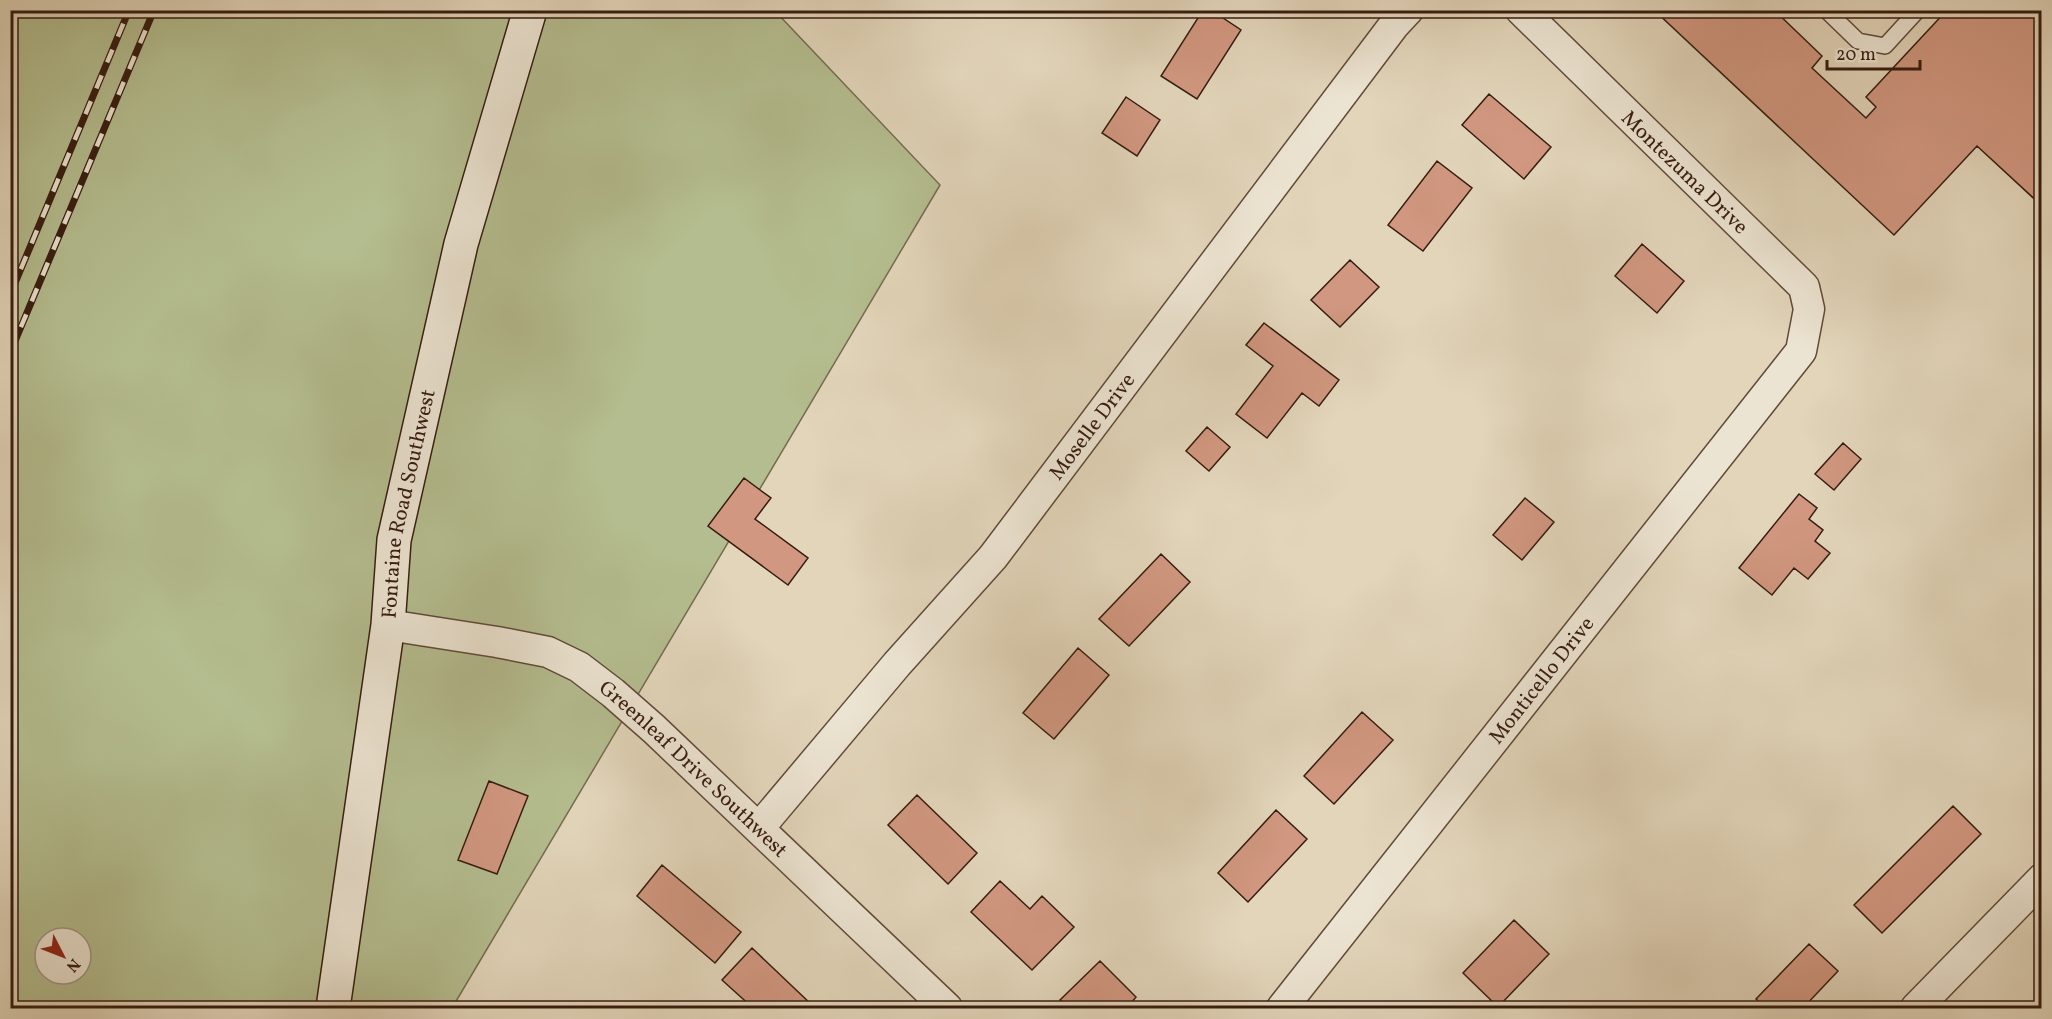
<svg xmlns="http://www.w3.org/2000/svg" width="2052" height="1019" viewBox="0 0 2052 1019" font-family="Vollkorn,serif">
<rect width="100%" height="100%" fill="#e2d5ba"/>
<filter id="stains"><feTurbulence type="fractalNoise" baseFrequency=".00333" numOctaves="4"/><feColorMatrix values="0 0 0 0 .2 0 0 0 0 .09 0 0 0 0 .02 0 0 0 .5 -.17"/></filter>
<radialGradient id="worn" r=".72"><stop offset=".6" stop-color="#630" stop-opacity="0"/><stop offset="1" stop-color="#630" stop-opacity=".3"/></radialGradient>
<path fill="#b4bd8f" stroke="#756c50" stroke-width="1.5" fill-rule="evenodd" d="M10 11H775L940 185 452 1008H11ZM45 938H81V974H45Z"/>
<path fill="#d19780" stroke="#361c10" stroke-width="1.5" d="M1203 10H1211L1241 30 1197 99 1161 76Z
M1654 10H1774L1822 56 1812 68 1866 118 1876 107 1866 97 1947 10H2042V206L1977 146 1894 235Z
M1489 94 1551 147 1524 179 1462 125Z
M1126 97 1160 120 1137 156 1102 133Z
M1437 161 1472 188 1423 251 1388 225Z
M1642 244 1684 281 1657 313 1615 276Z
M1350 260 1379 287 1340 327 1311 300Z
M1264 323 1339 380 1319 406 1302 393 1267 438 1236 414 1273 366 1246 345Z
M1207 427 1230 447 1209 471 1186 451Z
M1843 443 1861 459 1834 490 1815 474Z
M744 478 771 498 755 519 808 558 788 585 708 526Z
M1799 494 1817 508 1809 519 1823 530 1815 541 1830 553 1808 579 1794 568 1772 595 1739 568Z
M1525 498 1554 522 1522 560 1493 535Z
M1161 554 1190 582 1129 646 1099 619Z
M1078 648 1109 675 1054 739 1023 713Z
M1362 712 1393 740 1334 804 1304 776Z
M489 781 528 796 497 874 458 860Z
M917 795 977 853 948 884 888 825Z
M1953 806 1981 834 1882 933 1854 905Z
M1276 810 1307 839 1248 902 1218 873Z
M662 865 741 932 715 963 637 896Z
M1000 881 1030 909 1042 896 1074 927 1032 970 971 912Z
M1514 920 1549 954 1498 1007 1463 973Z
M1809 944 1838 971 1803 1008H1766L1756 999Z
M752 948 813 1006 811 1008H753L722 980Z
M1100 961 1136 997 1127 1008H1069L1060 1000Z"/>
<g fill="none" stroke-linecap="round" stroke-linejoin="round">
<defs>
<path id="service" d="M1826 10 1858 41 1885 46 1918 10"/>
<g id="minor">
<path id="s1" d="M388 625 497 642 548 652 579 667 613 693 654 729 947 1008"/>
<path id="s2" d="M759 828 897 664 993 557 1394 25 1408 10"/>
<path id="s3" d="M1282 1008 1801 351 1809 309 1804 287 1521 10"/>
<path d="M1916 1008 2042 879"/>
</g>
<g id="secondary">
<path id="s4" d="M333 1008 388 625 394 540 461 244 530 10"/>
</g>
</defs>
<use href="#service" stroke="#614a3a" stroke-width="18"/>
<use href="#minor" stroke="#614a3a" stroke-width="33"/>
<use href="#secondary" stroke="#361c10" stroke-width="36"/>
<use href="#service" stroke="#ece4d2" stroke-width="15"/>
<use href="#minor" stroke="#ece4d2" stroke-width="30"/>
<use href="#secondary" stroke="#ece4d2" stroke-width="33"/>
<defs>
<path id="rail" d="M10 295 129 10
M10 353 154 10"/>
</defs>
<use href="#rail" stroke="#361c10" stroke-width="7"/>
<use href="#rail" stroke="#ece4d2" stroke-width="4.5" stroke-dasharray="14" stroke-linecap="butt"/>
</g>
<g text-anchor="middle" stroke-width="5" stroke-linejoin="round" paint-order="stroke">
<g font-size="21" fill="#361c10" stroke="#ece4d2">
<text transform="translate(1685 172) rotate(44)" y="7">Montezuma Drive</text>
<text dy="7" stroke="none"><textPath href="#s2" startOffset="522">Moselle Drive</textPath></text>
<text dy="7" stroke="none"><textPath href="#s4" startOffset="510">Fontaine Road Southwest</textPath></text>
<text dy="7" stroke="none"><textPath href="#s3" startOffset="418">Monticello Drive</textPath></text>
<text dy="7" stroke="none"><textPath href="#s1" startOffset="350">Greenleaf Drive Southwest</textPath></text>
</g>
</g>
<rect width="2052" height="1019" fill="none" stroke="#e2d5ba" stroke-width="36"/>
<rect x="12" y="12" width="2028" height="995" fill="none" stroke="#361c10" stroke-width="3"/>
<rect x="18" y="18" width="2016" height="983" fill="none" stroke="#361c10" stroke-width="1.5"/>
<g transform="translate(63 956) rotate(132)"><circle r="28" fill="#ece4d2" stroke="#a39484" stroke-width="1.5"/>
<path d="M0-4.5L10 22L0 15L-10 22Z" fill="#8f2418"/>
<text y="-9" font-size="16" font-weight="bold" text-anchor="middle" fill="#361c10">N</text>
</g>
<path d="M1827 60v9h93v-9" fill="none" stroke="#361c10" stroke-width="3"/>
<text x="1836" y="60" font-size="18" fill="#361c10" stroke="#ece4d2" stroke-width="4.5" paint-order="stroke">20 m</text>
<rect width="100%" height="100%" filter="url(#stains)"/>
<rect width="100%" height="100%" fill="url(#worn)"/>
</svg>
